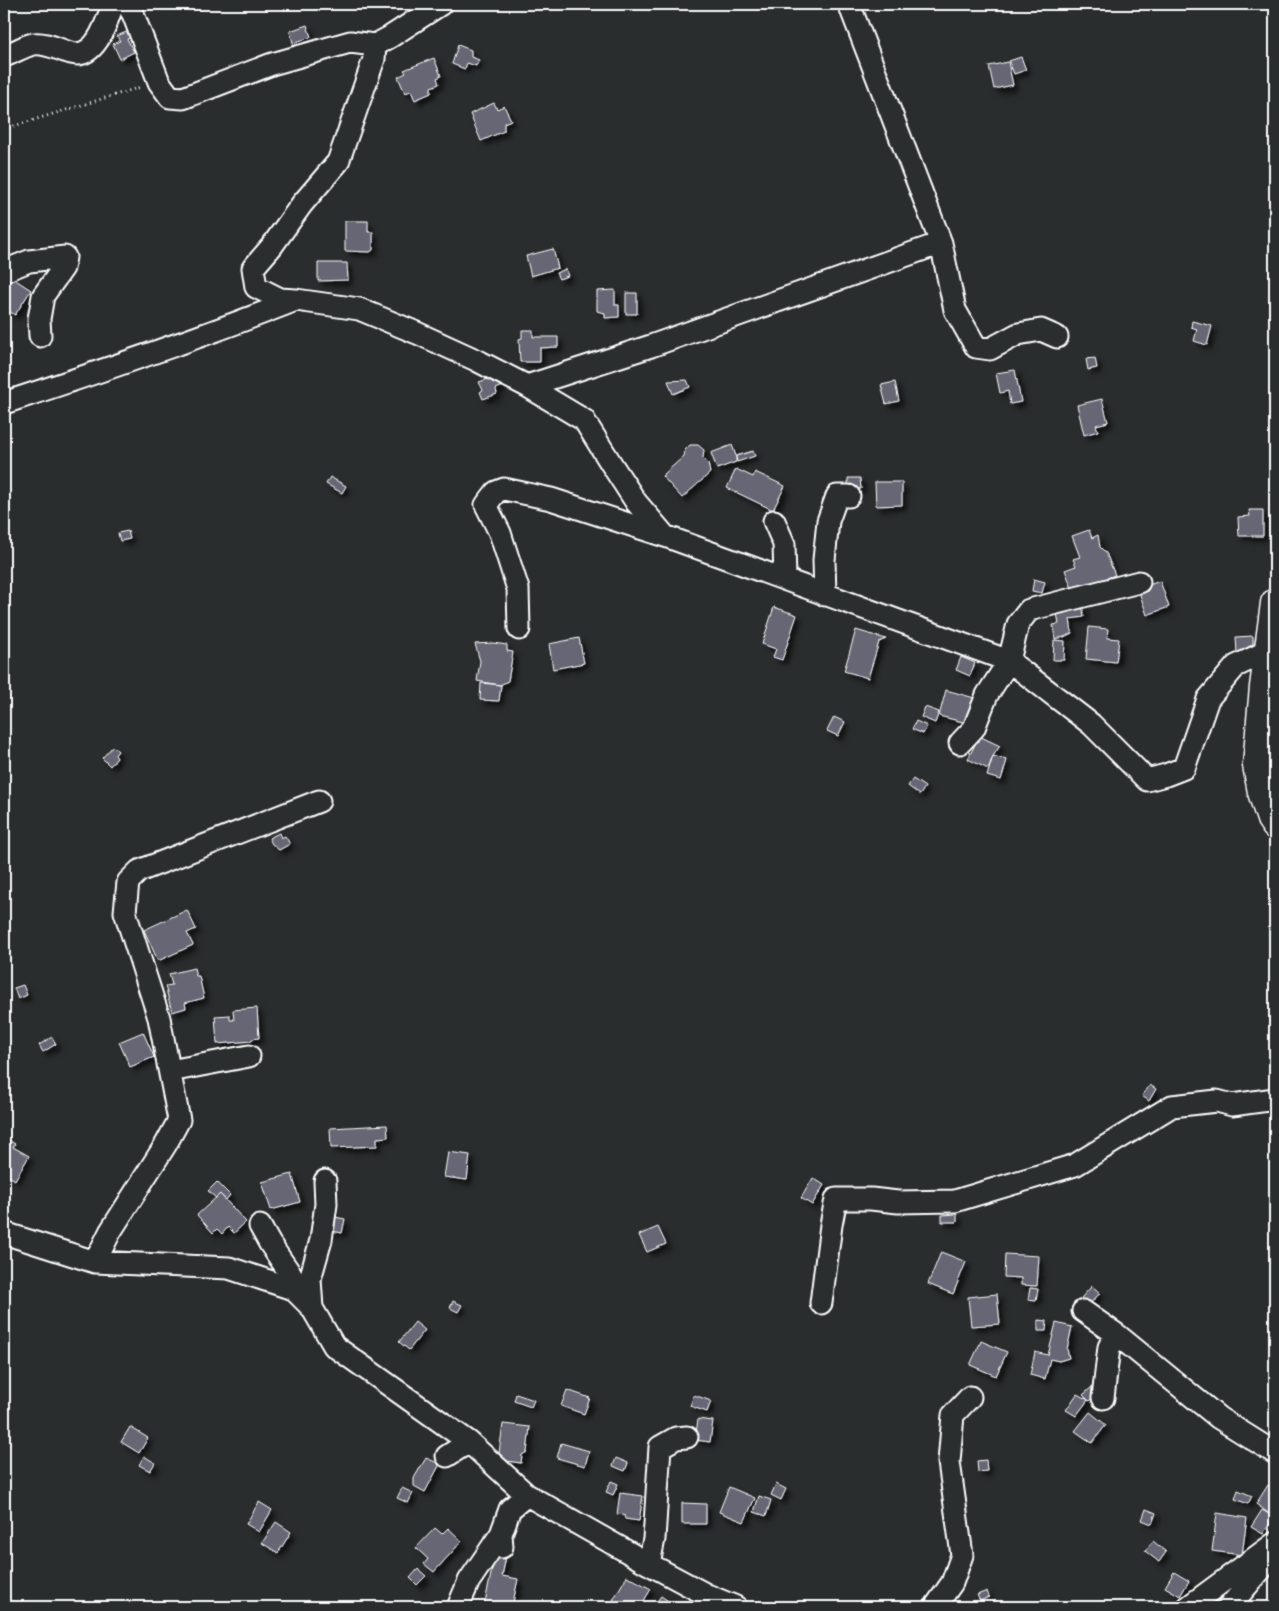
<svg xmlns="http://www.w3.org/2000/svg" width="1279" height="1611" viewBox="0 0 1279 1611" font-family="Sriracha,sans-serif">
<defs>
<filter id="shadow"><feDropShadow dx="4.5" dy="4.5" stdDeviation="2.5" flood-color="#0009"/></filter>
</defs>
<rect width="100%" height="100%" fill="#2a2d2e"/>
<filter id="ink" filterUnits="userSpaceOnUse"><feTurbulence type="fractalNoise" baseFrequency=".02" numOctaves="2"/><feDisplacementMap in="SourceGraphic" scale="10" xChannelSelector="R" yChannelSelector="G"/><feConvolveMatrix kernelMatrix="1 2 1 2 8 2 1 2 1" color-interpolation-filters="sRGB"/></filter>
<g filter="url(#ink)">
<path fill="#666675" stroke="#fff" filter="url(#shadow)" d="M307 25 311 37 293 43 290 31Z
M131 30 134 36 127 39 134 52 120 59 113 44 120 41 117 36Z
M458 45 471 50V57L479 60 476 66 467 63 465 69 452 64Z
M1021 57 1026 70 1014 74 1009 61Z
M434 58 441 76 437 78 439 84 431 87V93L415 100 411 91 405 93 398 77 406 73 404 70Z
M1008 62 1013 85 994 89 989 66Z
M494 103 497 109 504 106 511 120 504 123V131L481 141 470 114Z
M345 221H368V232H373V250L370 252 345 251Z
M553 249 558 268 531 276 526 256Z
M318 263H347L348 280 318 281Z
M566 269 568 276 559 279 556 273Z
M11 277 31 290 15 315 4 308V287Z
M615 290V305H619V317L605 318V313L597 311V291Z
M626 293H637V314H626Z
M1192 321 1212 326 1207 345 1194 341 1197 329 1191 327Z
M522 330H533V337H558V347L540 348V362H520L519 339 522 338Z
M1095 358 1097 368 1088 370 1086 359Z
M1015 370 1021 402 1010 404 1008 391 1000 393 996 373Z
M491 378 493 383 501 380 503 386 496 389 497 394 483 399 480 392 483 390 479 382Z
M687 380 690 387 673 394 668 381Z
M895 382 899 401 886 404 881 385Z
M1102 399 1108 422 1096 425 1098 431 1084 435 1077 405Z
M690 445H698L704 450 703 458 708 463 710 473 682 498 662 476 684 456 685 450Z
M732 445 736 456V462L717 469 711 453Z
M753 451 755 456 737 462 736 456Z
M736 469 753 477 755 472 785 486 773 510 727 488Z
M330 477 346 486 342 493 326 484Z
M848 478H860L861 489H848Z
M875 482H902V505L876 506Z
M1249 510H1263V536H1239L1238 517 1250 516Z
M1089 530 1092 538 1098 535 1100 547 1106 553 1115 575 1073 591 1065 570 1076 566 1073 559 1080 557 1072 536Z
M128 531 130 539 120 541 118 533Z
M1034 579 1045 582 1042 593 1032 591Z
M1160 581 1169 607 1147 615 1138 589Z
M1082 603 1084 617 1070 619 1072 633 1064 637 1055 639 1053 625 1059 624 1056 607Z
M774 607 797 615 782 660 773 657 776 649 762 644Z
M1089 627 1108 629 1107 638 1119 639 1116 662 1086 659Z
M856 630 886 639 879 642 868 678 844 671Z
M1253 636V644L1237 654 1236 637Z
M579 638 584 663 553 669 549 644Z
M1054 640 1065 641 1064 660H1053Z
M493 643 507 645V651L513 652 508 681 500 685 477 681 480 661 475 644Z
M961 657 975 663 970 676 956 670Z
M481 683 501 685 499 701 480 700Z
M946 690 978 699 971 724 939 716Z
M925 707 939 712 935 723 921 717Z
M834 717 845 722 838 736 827 731Z
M916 721 927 726 923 734 912 729Z
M979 736 1000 746 993 756 988 769 968 759Z
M113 746 118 751 115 755 117 758 110 766 102 758Z
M993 756 1007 760 1001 780 987 776Z
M913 779 925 787 920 795 908 786Z
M279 833 281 838 285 836 290 844 279 850 272 844 269 838Z
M187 910 196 929 187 933 193 945 158 961 144 930Z
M194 968 196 976H199L204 998 185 1003 186 1008 172 1012 165 986 172 985 169 974Z
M23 985 27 995 18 999 14 988Z
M257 1008 259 1038 252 1039V1041L217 1044 215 1016 230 1015V1020H234L233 1010Z
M143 1032 154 1057 130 1067 119 1042Z
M52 1037 56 1044 43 1052 39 1045Z
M1150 1085 1156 1089 1149 1101 1142 1096Z
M387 1125 388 1137 377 1138V1146L331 1148 330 1128Z
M4 1137 15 1144 13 1147 29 1156 15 1180 4 1173Z
M448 1152 470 1155 467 1180 444 1177Z
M292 1174 300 1202 271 1210 262 1182Z
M813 1178 824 1185 812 1205 801 1198Z
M217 1182 230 1195 226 1200 220 1194 216 1198 208 1191Z
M220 1194 246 1222 234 1233 228 1227 222 1234 217 1229 213 1233 197 1215Z
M957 1214V1222H942V1215Z
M330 1216 345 1219 342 1233 327 1230Z
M658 1227 666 1244 647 1252 639 1235Z
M941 1252 966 1262 953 1294 928 1284Z
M1005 1254 1039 1256 1037 1286 1021 1285V1278L1004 1277Z
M1092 1286 1100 1293 1089 1305 1081 1298Z
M1030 1288 1038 1289 1036 1301 1028 1300Z
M997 1294 1000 1324 971 1326 968 1297Z
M453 1301 462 1305 458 1312 450 1308Z
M1038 1320 1047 1321 1046 1331H1038Z
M415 1322 425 1330 409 1350 399 1342Z
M1056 1323 1072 1327 1067 1349 1069 1358 1059 1361 1050 1359 1045 1379 1030 1375 1035 1352 1048 1355Z
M981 1341 1007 1352 996 1376 970 1365Z
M1093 1386 1099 1392 1089 1401 1083 1395Z
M567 1390 590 1398 584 1414 561 1406Z
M516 1394 534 1400 531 1407 514 1401Z
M1077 1394 1088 1400 1076 1416 1066 1410Z
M694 1395 711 1401 707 1412 690 1406Z
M1090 1412 1106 1425 1092 1443 1075 1431Z
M698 1419 713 1421 710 1442 695 1440Z
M503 1424 530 1427 527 1452 522 1455 521 1463 498 1460Z
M130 1427 148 1438 139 1453 121 1442Z
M561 1443 589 1451 585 1466 557 1458Z
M144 1456 155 1463 150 1471 139 1465Z
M426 1458 440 1464 425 1492 414 1486V1478Z
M616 1458 628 1463 625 1471 613 1466Z
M986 1460 987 1471 978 1472 977 1461Z
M611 1481 618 1484 613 1495 606 1492Z
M776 1484 786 1489 781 1500 771 1495Z
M1268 1485 1275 1490V1518L1256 1504Z
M729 1487 755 1498 744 1522 719 1512Z
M402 1488 413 1493 408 1503 397 1498Z
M1238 1490 1252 1496 1248 1504 1235 1499Z
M620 1493 643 1496 639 1521 625 1519 624 1515 617 1514Z
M759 1496 771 1500 766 1516 754 1512Z
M259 1502 272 1510 259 1532 246 1524Z
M682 1503 706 1504V1524H682Z
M1146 1509 1156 1513 1152 1524 1142 1520Z
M1262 1510 1274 1517 1263 1534 1251 1527Z
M1217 1513 1247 1518 1242 1555 1212 1551Z
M276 1522 291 1532 278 1553 262 1543Z
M435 1528 442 1534 448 1528 462 1541 434 1572 424 1564 428 1559 416 1548Z
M1153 1541 1166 1552 1159 1562 1145 1551Z
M495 1555 506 1557 502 1576 518 1579 512 1607H484Z
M418 1569 426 1576 417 1585 410 1578Z
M1174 1572 1189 1581 1180 1596 1165 1587Z
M627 1576 651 1589 642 1604 637 1601 633 1607H625L613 1600Z
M987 1591 989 1597 980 1601 977 1595Z
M661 1596 674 1605 672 1607H653Z"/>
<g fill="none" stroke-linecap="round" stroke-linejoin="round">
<defs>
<path id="minor" d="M127 4 133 14 159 82 170 97 183 98 272 64 350 42 375 45
M441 4 390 37 375 45 374 59 338 162 302 204 272 246 253 268 256 287 280 299 296 300 359 309 417 333 476 360 527 386 584 420 612 465 636 502 665 536 1009 661 1091 724 1147 780 1166 775 1184 768 1208 699 1236 666 1270 650
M849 4 941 243 955 310 976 347 990 349 1018 334 1041 330 1057 337
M4 56C13 53 24 46 33 44 46 42 59 50 71 53 96 60 107 21 113 4
M4 271 29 261 65 257 63 268 43 296 39 319 40 336
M527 386 651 346 941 243
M4 403C102 371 200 338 296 300
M774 521 784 544 785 579
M825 595 824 560 828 521 837 496H849
M519 629 518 589 500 533 486 505 496 492 504 489 551 499 665 536
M960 743 974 728 987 695 1009 661 1018 624 1029 610 1139 582
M170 1071 249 1056
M260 1226 270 1244 292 1276 293 1289
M4 1233 95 1262 229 1268 293 1289 312 1308 334 1346 469 1442 527 1495 649 1564 707 1595 736 1607
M95 1262 110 1232 166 1144 179 1120 159 1018 125 912 128 882 139 871 319 801
M821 1303 831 1225 836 1199H871L898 1202 955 1201 1075 1165 1172 1106 1217 1101 1232 1105 1275 1099
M312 1308 310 1279 321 1240 326 1204 325 1181
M1083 1311 1116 1334 1219 1418 1275 1453
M1103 1398 1109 1347 1116 1334
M447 1456 469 1442
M502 1547 501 1534 510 1509 527 1495
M649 1564 654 1539 660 1447 676 1438 687 1437
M458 1607 469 1581 501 1534
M935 1607 952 1583 962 1555 949 1462 953 1415 970 1397
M1188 1607 1275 1543
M1229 1607 1275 1553"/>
<path id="major" d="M1275 603 1264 687 1257 765 1262 792 1271 819 1275 825"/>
</defs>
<use href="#minor" stroke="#fff" stroke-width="25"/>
<use href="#major" stroke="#fff" stroke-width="31"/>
<path stroke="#fff" stroke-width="3" stroke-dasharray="1 4" stroke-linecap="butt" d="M4 129 141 87"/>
<use href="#minor" stroke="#2a2d2e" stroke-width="21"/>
<use href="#major" stroke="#2a2d2e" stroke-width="28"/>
</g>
</g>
<rect width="1279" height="1611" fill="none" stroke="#2a2d2e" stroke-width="20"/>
<rect x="10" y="10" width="1259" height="1591" fill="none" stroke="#fff" stroke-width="2" filter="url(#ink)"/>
</svg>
